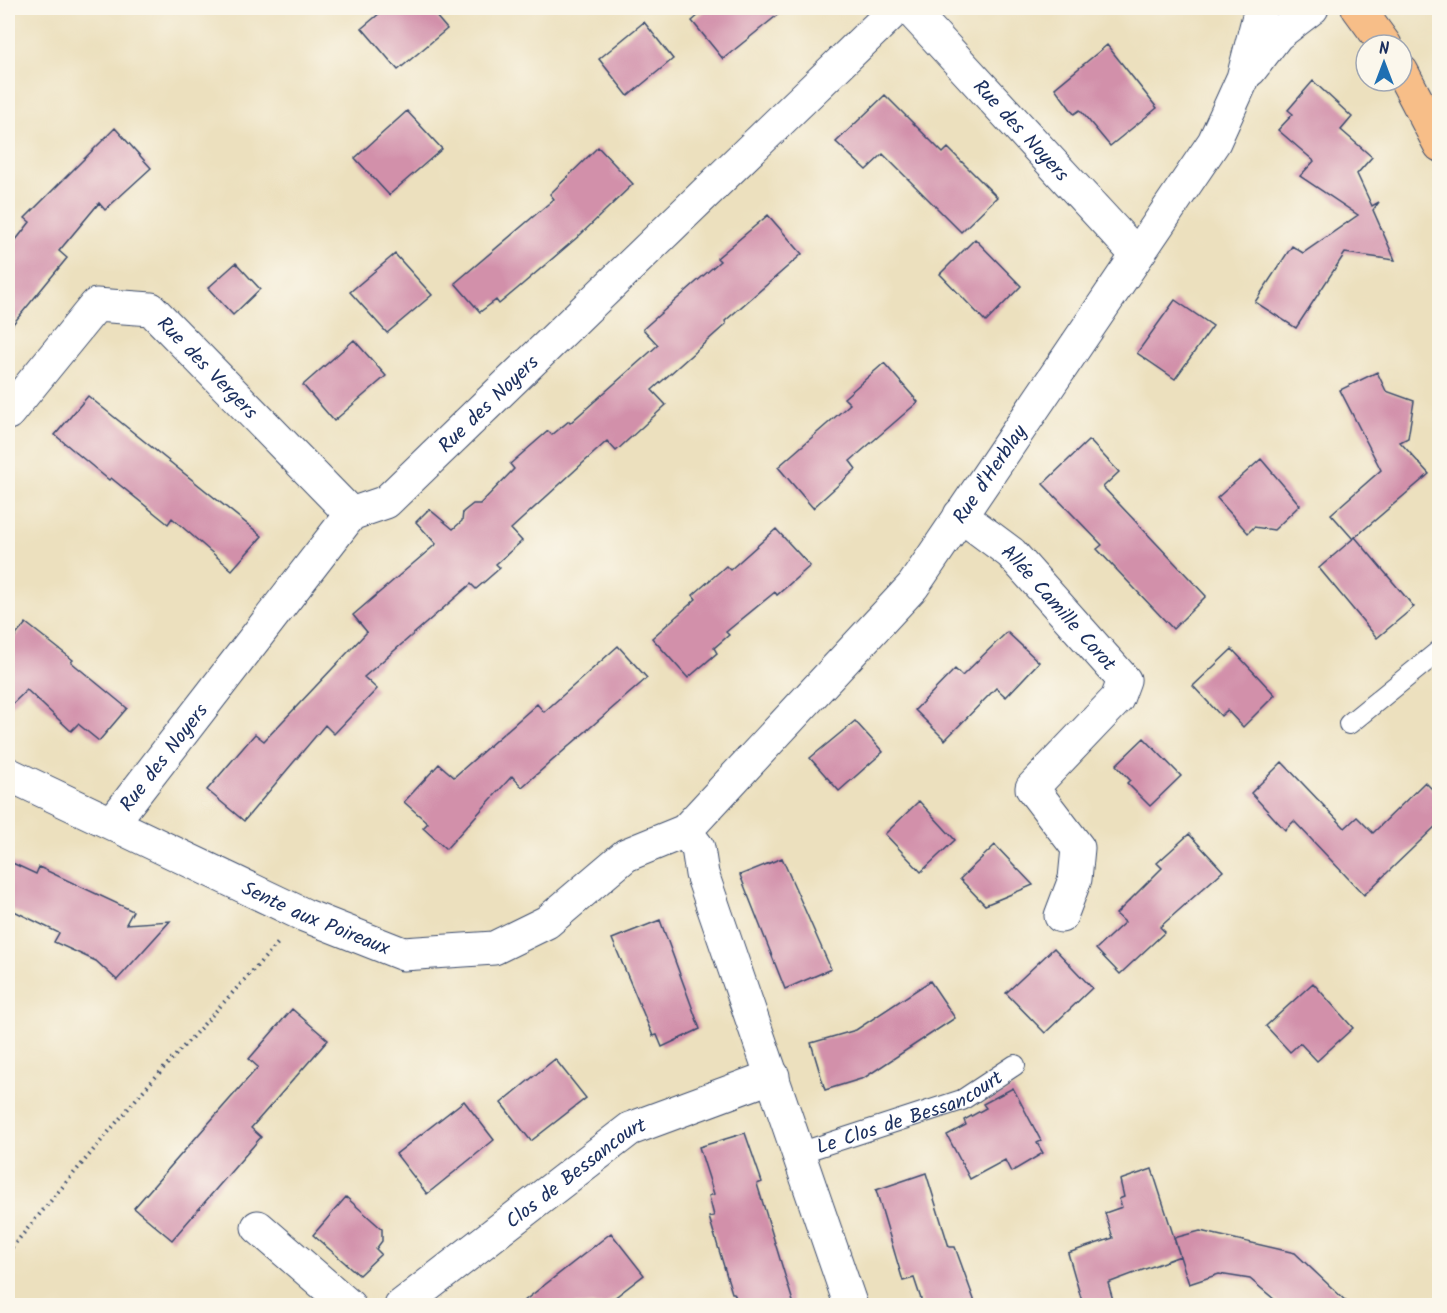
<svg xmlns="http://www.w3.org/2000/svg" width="1447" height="1313" viewBox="0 0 1447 1313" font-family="Kalam,sans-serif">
<rect width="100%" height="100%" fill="#fbf7ec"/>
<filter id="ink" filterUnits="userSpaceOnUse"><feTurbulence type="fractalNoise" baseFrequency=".0167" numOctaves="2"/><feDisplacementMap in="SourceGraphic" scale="12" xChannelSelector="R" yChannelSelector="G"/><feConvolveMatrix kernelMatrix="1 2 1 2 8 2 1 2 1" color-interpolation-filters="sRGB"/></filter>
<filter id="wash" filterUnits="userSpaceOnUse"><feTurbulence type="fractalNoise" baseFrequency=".008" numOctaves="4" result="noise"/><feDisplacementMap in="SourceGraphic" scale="24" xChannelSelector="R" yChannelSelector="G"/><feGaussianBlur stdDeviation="1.35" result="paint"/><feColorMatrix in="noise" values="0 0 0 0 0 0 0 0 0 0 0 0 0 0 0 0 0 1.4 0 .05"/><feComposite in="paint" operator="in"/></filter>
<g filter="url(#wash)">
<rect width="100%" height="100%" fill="#ece0be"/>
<g id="blocks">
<path fill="#d290aa" d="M386 8H429L447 29 398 70 362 28Z
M707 8H786L723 59 692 21Z
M644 22 673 59 628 96 599 59Z
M1107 45 1157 108 1110 146 1080 110 1074 114 1055 88Z
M1313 81 1352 117 1341 130 1372 157 1357 174 1372 206 1379 202 1373 210 1395 260 1345 253 1296 328 1255 302 1292 246 1303 253 1358 215 1300 176 1314 161 1278 130 1293 114 1288 110Z
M885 95 943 153 948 148 997 197 961 232 883 154 866 170 836 142Z
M407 111 442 149 389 195 355 158Z
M115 128 151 168 105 210 99 203 59 251 67 258 8 330V250L30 222 25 218Z
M598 147 633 184 580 235 517 289 499 304 496 300 480 312 455 283 554 199 550 194Z
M768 215 802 254 725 321 726 324 652 390 666 405 616 451 607 441 511 529 522 541 496 564 500 568 476 589 471 584 364 677 377 689 334 734 325 725 244 821 207 790 255 734 264 741 367 632 353 615 436 544 416 522 429 509 453 529 462 521 463 512 473 504H480L514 469 510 464 548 431 552 435 569 421 570 423 658 345 643 329 720 261 717 258Z
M975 239 1021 286 986 322 940 274Z
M395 254 432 295 387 333 350 292Z
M236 263 260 289 233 315 208 288Z
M1175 300 1213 326 1175 379 1137 353Z
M354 340 386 376 334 421 303 385Z
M884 363 918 402 850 461 856 469 813 508 778 467 850 404 844 398Z
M1377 372 1386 391 1414 401 1408 438 1400 442 1429 474 1353 539 1331 514 1381 470 1340 390Z
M88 396 262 536 232 570 172 518 168 524 111 478 109 480 55 435Z
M1089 440 1119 472 1103 487 1206 596 1173 629 1097 549 1102 545 1043 484Z
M1261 459 1300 505 1274 530 1254 527 1248 533 1217 498Z
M776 529 810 566 777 595 775 592 726 632 729 635 714 648 717 653 688 678 652 638 696 599 693 595 726 566 730 570Z
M1355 537 1414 607 1377 638 1319 568Z
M26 623 73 660 71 662 127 708 99 741 78 724 71 731 27 690 8 708V645Z
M1007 632 1039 662 1006 697 996 688 945 740 915 710 955 669 962 676Z
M618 646 647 678 522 787 512 776 446 849 423 828 428 823 404 802 439 764 454 777 537 704 544 712Z
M1232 649 1275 695 1243 727 1227 710 1221 716 1193 686Z
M855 721 883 752 839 791 810 758Z
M1144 738 1181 776 1150 806 1127 783 1130 780 1116 765Z
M1282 762 1345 828 1357 817 1373 833 1425 782 1440 797V822L1364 895 1294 821 1285 830 1251 793Z
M919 801 955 840 921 872 885 834Z
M1189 834 1223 871 1160 927 1165 932 1120 974 1096 949 1125 922 1116 914 1162 868 1157 863Z
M995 845 1033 885 985 905 960 879Z
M782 858 831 969 785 989 740 875Z
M8 861 36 874 39 867 133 911 126 924 170 921 117 980 96 961 54 942 59 933 8 908Z
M660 920 700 1029 662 1047 657 1035 653 1036 612 939Z
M1054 948 1092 988 1045 1033 1006 993Z
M930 981 955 1018 864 1078 825 1090 811 1043 856 1030Z
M1313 983 1353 1028 1317 1061 1300 1043 1290 1052 1266 1026Z
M292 1009 328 1040 251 1128 261 1137 172 1240 134 1208 258 1067 249 1059Z
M555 1059 586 1098 531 1141 501 1103Z
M1013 1088 1041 1141 1037 1143 1043 1153 1011 1172 1005 1160 970 1179 947 1135 966 1125 964 1120 986 1108 983 1104Z
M464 1101 494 1140 427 1194 396 1154Z
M745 1133 762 1182 757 1184 794 1305H739L734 1293H732L709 1217 714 1216 709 1196 714 1194 699 1147Z
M1152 1169 1180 1256 1108 1283 1113 1300 1083 1305 1068 1253 1113 1238 1105 1213 1122 1207 1119 1199 1124 1197 1120 1180Z
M926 1173 949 1247H955L976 1305H923L914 1278 903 1281 876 1190Z
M346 1197 382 1229V1241L376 1249 381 1254 359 1275 313 1235Z
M1200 1231 1295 1253 1350 1305H1281L1250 1279 1219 1274 1189 1284 1174 1238Z
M611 1233 644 1275 605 1305H519Z"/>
</g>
</g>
<g filter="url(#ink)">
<use href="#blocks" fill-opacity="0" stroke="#3a4a6c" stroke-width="1.5"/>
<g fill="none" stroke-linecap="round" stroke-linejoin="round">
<defs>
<g id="service">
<path d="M1349 724 1440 650"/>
<path id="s1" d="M799 1153 962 1100 1015 1065"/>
</g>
<g id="minor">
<path id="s2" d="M909 8 1136 254"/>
<path d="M1250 70 1277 35 1312 8"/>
<path id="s3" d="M8 413 96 305 151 309 351 514"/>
<path id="s4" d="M960 515 1011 553 1124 680 1117 699 1032 788 1078 848 1075 879 1061 916"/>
<path id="s5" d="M8 774 304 915 403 954 494 948 547 922 626 855 685 831 913 586 1214 142 1243 78 1261 8"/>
<path id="s6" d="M113 822 351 514 386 502 897 8"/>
<path d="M685 831 698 848 702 874 851 1306"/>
<path d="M258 1227 349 1306"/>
<path id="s7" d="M401 1306 630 1129 773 1076"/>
</g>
<path id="primary" d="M1358 8 1385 45
M1402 72 1440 145"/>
</defs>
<use href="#service" stroke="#3a4a6c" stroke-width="22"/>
<use href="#minor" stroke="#3a4a6c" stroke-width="35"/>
<use href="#primary" stroke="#3a4a6c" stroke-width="35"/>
<path stroke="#3a4a6c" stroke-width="4" stroke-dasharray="1.5 4.5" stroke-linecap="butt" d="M8 1252 142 1092 278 943"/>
<use href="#service" stroke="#fff" stroke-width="20"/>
<use href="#minor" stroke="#fff" stroke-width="33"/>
<use href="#primary" stroke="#f7be88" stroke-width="33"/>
</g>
</g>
<g text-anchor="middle" stroke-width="5" stroke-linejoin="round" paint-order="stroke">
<g font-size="20" fill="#1b2f5e" stroke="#fbf7ec">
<text dy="7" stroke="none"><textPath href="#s2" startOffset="166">Rue des Noyers</textPath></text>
<text dy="7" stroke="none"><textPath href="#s3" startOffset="276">Rue des Vergers</textPath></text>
<text dy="7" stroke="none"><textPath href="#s6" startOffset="568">Rue des Noyers</textPath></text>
<text dy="7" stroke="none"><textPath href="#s5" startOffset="1222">Rue d'Herblay</textPath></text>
<text dy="7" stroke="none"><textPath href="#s4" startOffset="136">Allée Camille Corot</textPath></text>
<text dy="7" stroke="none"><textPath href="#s6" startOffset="82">Rue des Noyers</textPath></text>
<text dy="7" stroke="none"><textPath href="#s5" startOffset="340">Sente aux Poireaux</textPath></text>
<text dy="7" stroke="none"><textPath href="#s1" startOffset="118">Le Clos de Bessancourt</textPath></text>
<text dy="7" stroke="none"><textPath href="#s7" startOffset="220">Clos de Bessancourt</textPath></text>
</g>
</g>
<rect width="1447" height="1313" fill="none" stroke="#fbf7ec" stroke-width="30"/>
<g transform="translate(1384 63)"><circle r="28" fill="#fbf7ec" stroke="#a1a7b3" stroke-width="1.5"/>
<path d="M0-4.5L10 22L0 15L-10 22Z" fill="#1f6fb2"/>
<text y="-9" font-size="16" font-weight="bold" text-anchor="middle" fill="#1b2f5e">N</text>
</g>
</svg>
